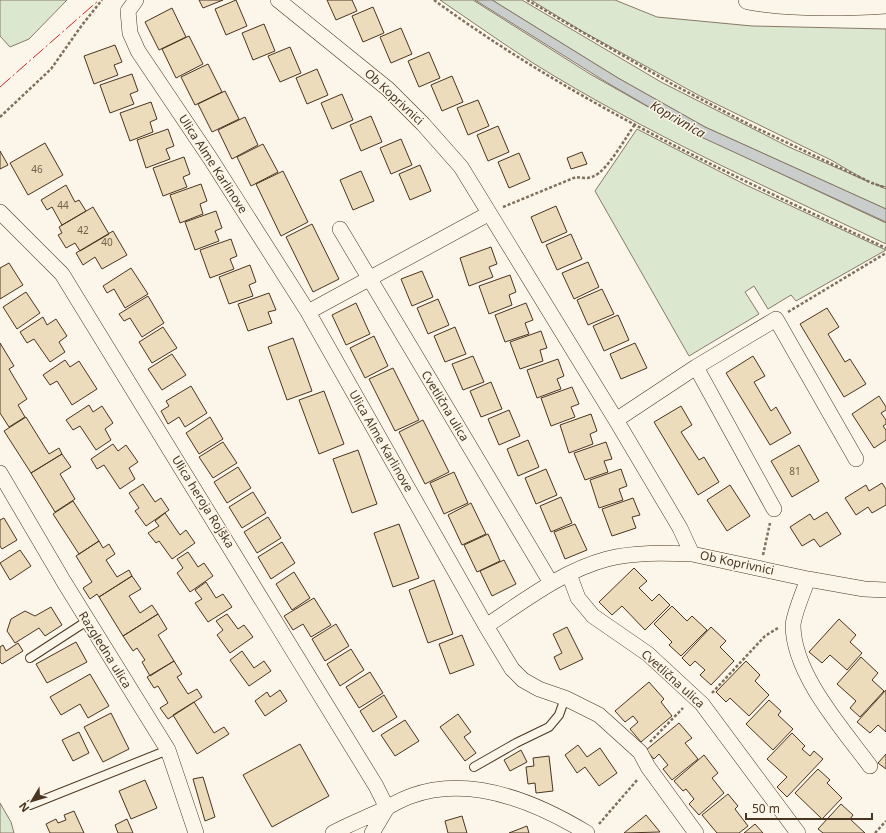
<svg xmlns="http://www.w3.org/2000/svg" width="886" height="833" viewBox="0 0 886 833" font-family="'Noto Sans',sans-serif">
<rect width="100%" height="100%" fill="#fbf6e9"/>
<path fill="#dce7d0" stroke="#887966" d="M0 0H67L29 39 10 47 0 36Z
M440 0H473L590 74 696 134 886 223V244C767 187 645 133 533 63 502 43 471 21 440 0Z
M492 0H522L661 82 789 147 867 181 831 160 700 96 580 30 531 0H615L657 17 752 26 886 29V187L875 184 886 189V209L705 127 618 78Z
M637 129 746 185 886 250 796 301 791 295 768 309 754 286 745 292 759 314 689 356 595 191Z
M0 803 11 822 14 833H0Z"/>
<path fill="#c9cecd" stroke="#887966" d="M475 0H492L618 78 705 127 886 209V222L699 136 606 82Z"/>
<path fill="#ecdcbc" stroke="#4a3520" d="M199 0H223L203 8Z
M236 0 247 26 226 35 215 9Z
M327 0H352L357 11 336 20Z
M373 7 384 33 363 42 352 16Z
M172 8 186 37 159 50 145 22Z
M264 24 275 51 253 60 242 33Z
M401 28 412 54 391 63 380 37Z
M189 36 203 64 176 78 162 49Z
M115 45 122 62 114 65 118 75 94 84 84 56Z
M290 47 301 73 280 82 268 56Z
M429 52 440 78 419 87 408 61Z
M208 64 222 92 195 105 181 77Z
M317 69 328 95 307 104 296 78Z
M132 74 138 91 130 94 134 104 110 113 100 85Z
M452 76 463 102 442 111 431 85Z
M225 91 239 119 212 132 198 104Z
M342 94 353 120 332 129 321 103Z
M478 100 489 126 468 135 457 108Z
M151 102 157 119 150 122 153 132 130 141 120 113Z
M371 116 382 142 361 151 350 125Z
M245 117 258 145 232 159 218 130Z
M498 126 509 152 488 161 477 135Z
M168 129 174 146 166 149 170 159 146 168 137 140Z
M401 139 412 165 391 174 380 148Z
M45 143 63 175 28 195 10 163Z
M263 144 278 172 251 186 237 157Z
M0 151 8 165 0 169Z
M582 152 587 164 571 169 567 158Z
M519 153 530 179 509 188 498 162Z
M184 157 190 174 183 177 187 187 163 196 153 168Z
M420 165 431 191 410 200 399 174Z
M283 171 308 222 281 236 256 184Z
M361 171 374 201 353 210 340 180Z
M201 184 207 201 200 204 203 214 180 223 170 195Z
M66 185 75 202 79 200 86 211 62 225 52 207 47 210 41 200Z
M556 206 567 232 542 243 531 217Z
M93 207 109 234 80 251 75 243 66 248 58 235 62 233 59 227Z
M216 211 222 228 215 231 219 241 195 250 185 222Z
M312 224 339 279 313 292 286 237Z
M113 231 127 255 102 269 95 257 83 265 76 253Z
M571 234 582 259 557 270 546 245Z
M231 239 237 256 230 259 234 269 210 278 200 250Z
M491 247 497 264 489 267 493 277 469 286 460 258Z
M588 262 599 287 574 299 562 273Z
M9 263 23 285 0 299V268Z
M250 265 256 282 249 285 253 296 229 304 219 277Z
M131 268 148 294 125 308 114 289 107 293 103 286Z
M422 271 433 297 412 306 401 279Z
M510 275 516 292 509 295 512 305 489 314 479 286Z
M602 289 614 314 588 325 577 300Z
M26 292 40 313 17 329 3 307Z
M269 293 276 310 268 312 272 323 248 331 238 304Z
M148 296 164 323 142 337 130 318 124 321 119 314Z
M438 299 449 325 428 334 417 308Z
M356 303 370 334 346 345 332 315Z
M526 303 533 320 525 323 529 334 505 342 495 315Z
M827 308 839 327 828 334 845 362 850 359 866 384 844 397 800 324Z
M618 315 629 340 604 351 593 326Z
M43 317 47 325 56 319 67 336 59 342 65 352 50 362 34 339 27 343 20 332Z
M163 327 177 348 152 363 139 342Z
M455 327 466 354 445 362 434 336Z
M541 331 547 348 540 350 543 361 520 369 510 342Z
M374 336 388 366 365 378 350 348Z
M293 338 312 391 287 400 268 347Z
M0 343 14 366 9 369 27 399 18 405 25 417 9 427 0 413Z
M635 343 647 368 621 379 610 354Z
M172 354 186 375 162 390 148 369Z
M473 356 484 382 463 390 452 364Z
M753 356 765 376 754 382 771 411 776 407 791 433 770 445 726 373Z
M558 359 564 376 557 379 561 389 537 398 527 370Z
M65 360 70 367 79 361 97 389 72 405 57 381 50 385 43 375Z
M393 368 419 420 395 431 369 379Z
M491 382 502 409 481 417 470 391Z
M191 386 207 413 185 427 179 417 168 424 161 411 169 406 166 401Z
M572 387 579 404 571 407 575 417 551 426 541 398Z
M324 391 344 444 319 454 299 400Z
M879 396 886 407V410L881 413 886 420V424L883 426 886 430V440L874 448 852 414Z
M89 405 93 412 102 406 113 423 105 429 111 440 96 450 80 426 73 430 66 420Z
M681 406 692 425 681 432 699 460 704 457 719 482 698 495 654 422Z
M509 410 520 436 499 445 488 419Z
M591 414 597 431 590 434 593 444 569 453 560 425Z
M26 417 49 454 59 448 62 454 31 473 4 431Z
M210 417 223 439 199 454 186 433Z
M423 420 449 472 425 484 399 432Z
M528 440 539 467 518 476 507 449Z
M223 442 237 463 213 478 199 457Z
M606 442 612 459 604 461 608 472 585 480 574 453Z
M113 444 118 451 126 445 138 462 129 468 135 479 120 489 104 465 97 469 91 459Z
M799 445 819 481 792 497 771 461Z
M358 450 377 504 352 513 333 459Z
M62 454 71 467 60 474 75 499 55 512 31 473Z
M238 467 251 488 227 503 214 482Z
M546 469 557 495 536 504 525 478Z
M621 469 627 486 619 489 623 500 599 508 590 480Z
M454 472 468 503 444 514 430 483Z
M882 483 886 489V505L872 513 868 507 856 515 845 498 866 485 869 491Z
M143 484 155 502 161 498 169 510 146 526 135 511 139 508 129 493Z
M730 485 750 516 727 531 707 500Z
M253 492 266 513 242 528 229 507Z
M561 497 572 523 551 532 540 506Z
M633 498 640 515 632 517 636 528 612 536 602 509Z
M73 501 99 541 79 554 53 514Z
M471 503 486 534 462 545 448 515Z
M827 512 841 534 820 547 814 539 802 546 790 527 810 514 814 520Z
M165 513 180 535 186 530 195 543 172 559 159 541 156 543 148 533 159 526 155 521Z
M268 517 281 538 257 553 244 532Z
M4 518 17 540 2 549 0 546V520Z
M399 524 419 578 393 587 374 533Z
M575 524 587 550 565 559 554 532Z
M488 534 500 561 477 572 464 545Z
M99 541 103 548 109 544 115 554 106 560 117 577 129 570 132 576 99 597 97 594 90 599 83 588 92 582 76 556Z
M282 542 295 563 271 579 258 557Z
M20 550 31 566 10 580 0 563Z
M188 552 198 567 204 563 213 576 190 592 177 573 183 568 177 559Z
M504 560 516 584 492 596 480 571Z
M634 568 647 581 639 588 652 601 659 594 670 605 645 630 622 606 612 615 599 602Z
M294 572 310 598 292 610 276 584Z
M132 576 141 589 129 596 140 613 152 605 158 614 123 636 99 597Z
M434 580 453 634 428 643 409 590Z
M206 582 216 598 223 594 232 607 208 622 195 603 202 599 195 590Z
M314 598 331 625 311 637 303 624 293 630 284 616Z
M672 606 687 621 692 616 707 630 681 656 669 645 672 642 654 624Z
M51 607 62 625 45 636 39 628 15 643 7 631 11 619 25 611 35 616Z
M158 614 167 629 158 635 174 661 150 676 142 662 145 660 137 648 133 651 123 636Z
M227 614 238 629 244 625 253 637 230 653 217 635 223 630 216 621Z
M839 619 856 635 850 642 862 653 847 670 830 655 822 663 809 652Z
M336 624 349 646 325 661 312 639Z
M567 627 583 659 560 670 554 657 562 653 553 634Z
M711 627 726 641 720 647 734 661 711 685 700 675 705 670 695 661 690 666 682 658Z
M462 635 474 665 450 674 439 644Z
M76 642 87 662 47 683 36 664Z
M18 643 23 651 2 664 0 662V647L3 645 6 651Z
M351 649 364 670 340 686 327 664Z
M242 651 254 668 264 661 271 671 249 686 230 660Z
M861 657 878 673 872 680 884 691 860 717 850 708 856 701 837 684Z
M174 661 182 674 177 677 188 694 197 689 202 697 168 719 160 708 168 703 158 686 154 688 147 677Z
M746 661 760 675 755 681 769 695 749 716 730 698 726 702 716 692Z
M370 672 383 693 359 708 346 687Z
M90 674 109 706 88 718 80 704 61 715 50 697Z
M649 682 664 699 661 702 672 716 641 742 630 729 638 722 633 716 625 722 615 711Z
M280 690 287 701 265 716 255 701 267 692 270 697Z
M886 690V732L878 725 870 733 857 722Z
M384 695 397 717 373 732 360 711Z
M769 700 781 711 778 715 793 729 773 750 746 724Z
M194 702 214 733 224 727 229 734 197 754 173 715Z
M111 713 129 749 103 762 84 727Z
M458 714 471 732 464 737 476 753 465 761 440 727Z
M405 720 419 741 395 756 381 735Z
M679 723 692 738 685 743 698 759 672 780 663 769 668 765 659 754 654 759 646 750Z
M79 732 89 753 73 761 62 740Z
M792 733 805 746 802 749 810 756 814 751 823 759 787 797 777 787 787 777 767 759Z
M300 744 329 796 272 827 243 775Z
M578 745 587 757 600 748 617 773 599 786 585 767 577 773 565 755Z
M521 750 527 762 510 771 504 760Z
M886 754V769L878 763Z
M704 755 718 773 712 778 724 793 699 815 689 804 694 799 686 789 683 791 674 781Z
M549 756 553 791 536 793 535 783 528 784 526 767 534 766 533 758Z
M818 769 830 780 827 783 842 798 822 819 795 793Z
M203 777 215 817 205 821 193 779Z
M145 780 157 808 131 819 119 791Z
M728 794 738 806 735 809 748 826 739 833H717L702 815Z
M841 804 853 815 850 819 865 833H823L818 829Z
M74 811 84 833H50L46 824 56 819 58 823 66 820 64 815Z
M646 815 660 832 624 833Z
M462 816 467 833H448L445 821Z
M127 819 133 833H118L115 825Z
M755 824 763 833H744Z
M527 826 529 833H509Z"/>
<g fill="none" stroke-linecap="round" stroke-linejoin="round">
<defs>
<path id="service" d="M30 658 87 621
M474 767 516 743 549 727 559 715 565 698
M30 805 168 750"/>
<path id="minor" d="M136 0 128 11 130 33 138 51 210 158 308 312 486 626 512 669 523 680 539 689 565 698 599 715 640 752 648 767 696 833
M278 0 388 89 423 124 461 167 616 420 680 528 692 554 808 579 864 589 886 590
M0 212 62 274 376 786 387 808 372 833
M340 229 551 583
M308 312 488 214
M696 367 774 509
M616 420 696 367 776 319 856 459
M0 473 64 582 168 750 196 833
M569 574 578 598 593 616 648 654 702 704 798 833
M808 579C804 590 793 616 793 626 794 675 842 728 870 766
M486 626C524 601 562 571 607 559 634 552 664 553 692 554
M333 833C347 825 363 819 378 812 389 807 399 800 411 796 471 774 536 802 587 833"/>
<path id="tertiary" d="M748 0C793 8 841 7 886 4"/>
</defs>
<use href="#service" stroke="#4a3520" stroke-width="10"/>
<use href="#minor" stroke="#4a3520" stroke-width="16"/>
<use href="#tertiary" stroke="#4a3520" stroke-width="20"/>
<path stroke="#7f6f5c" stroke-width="2.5" stroke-dasharray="3 2" stroke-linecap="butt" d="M434 0C573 102 731 175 886 248
M527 0 672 84 752 126 872 183 886 188
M0 117 51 69 82 25 102 0
M503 207 576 177C582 178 589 179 594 176 606 172 627 136 635 124
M788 312 886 253
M763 555 770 523
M712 693 765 636 778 628
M650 742 683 708
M599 824 638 779
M875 833 886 821"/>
<use href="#service" stroke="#fbf6e9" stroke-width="8"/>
<use href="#minor" stroke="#fbf6e9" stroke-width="15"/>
<use href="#tertiary" stroke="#fbf6e9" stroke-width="19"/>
<path stroke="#c62828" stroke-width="1" stroke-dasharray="14 3 2 3" stroke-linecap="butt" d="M0 87 99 0"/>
</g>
<g text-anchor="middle" stroke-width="3" stroke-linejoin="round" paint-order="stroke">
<g font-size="10" fill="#725f47">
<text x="37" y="173">46</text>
<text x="63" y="209">44</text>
<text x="83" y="234">42</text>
<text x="107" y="246">40</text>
<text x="795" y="475">81</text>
</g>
<g font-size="12" fill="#4a3520" stroke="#fbf6e9">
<text transform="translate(394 97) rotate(43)" y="4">Ob Koprivnici</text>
<text transform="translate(213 164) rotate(57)" y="4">Ulica Alme Karlinove</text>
<text transform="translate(445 406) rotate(59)" y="4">Cvetlična ulica</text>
<text transform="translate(381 441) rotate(60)" y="4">Ulica Alme Karlinove</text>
<text transform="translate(203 502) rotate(58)" y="4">Ulica heroja Rojška</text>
<text transform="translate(737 563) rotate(12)" y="4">Ob Koprivnici</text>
<text transform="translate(105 650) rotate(58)" y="4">Razgledna ulica</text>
<text transform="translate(673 679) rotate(42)" y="4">Cvetlična ulica</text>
</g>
<g font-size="13" font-style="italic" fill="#4a3520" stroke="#fbf6e9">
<text transform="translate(678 119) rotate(30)" y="5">Koprivnica</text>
</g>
</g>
<g transform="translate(32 801) rotate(232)" stroke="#fbf6e9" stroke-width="3" paint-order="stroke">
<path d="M0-3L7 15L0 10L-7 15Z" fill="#4a3520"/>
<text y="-6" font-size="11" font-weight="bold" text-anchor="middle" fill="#4a3520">N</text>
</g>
<path d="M746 813v6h126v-6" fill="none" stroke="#4a3520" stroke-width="2"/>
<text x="752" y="813" font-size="12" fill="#4a3520" stroke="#fbf6e9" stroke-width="3" paint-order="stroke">50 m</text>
</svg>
